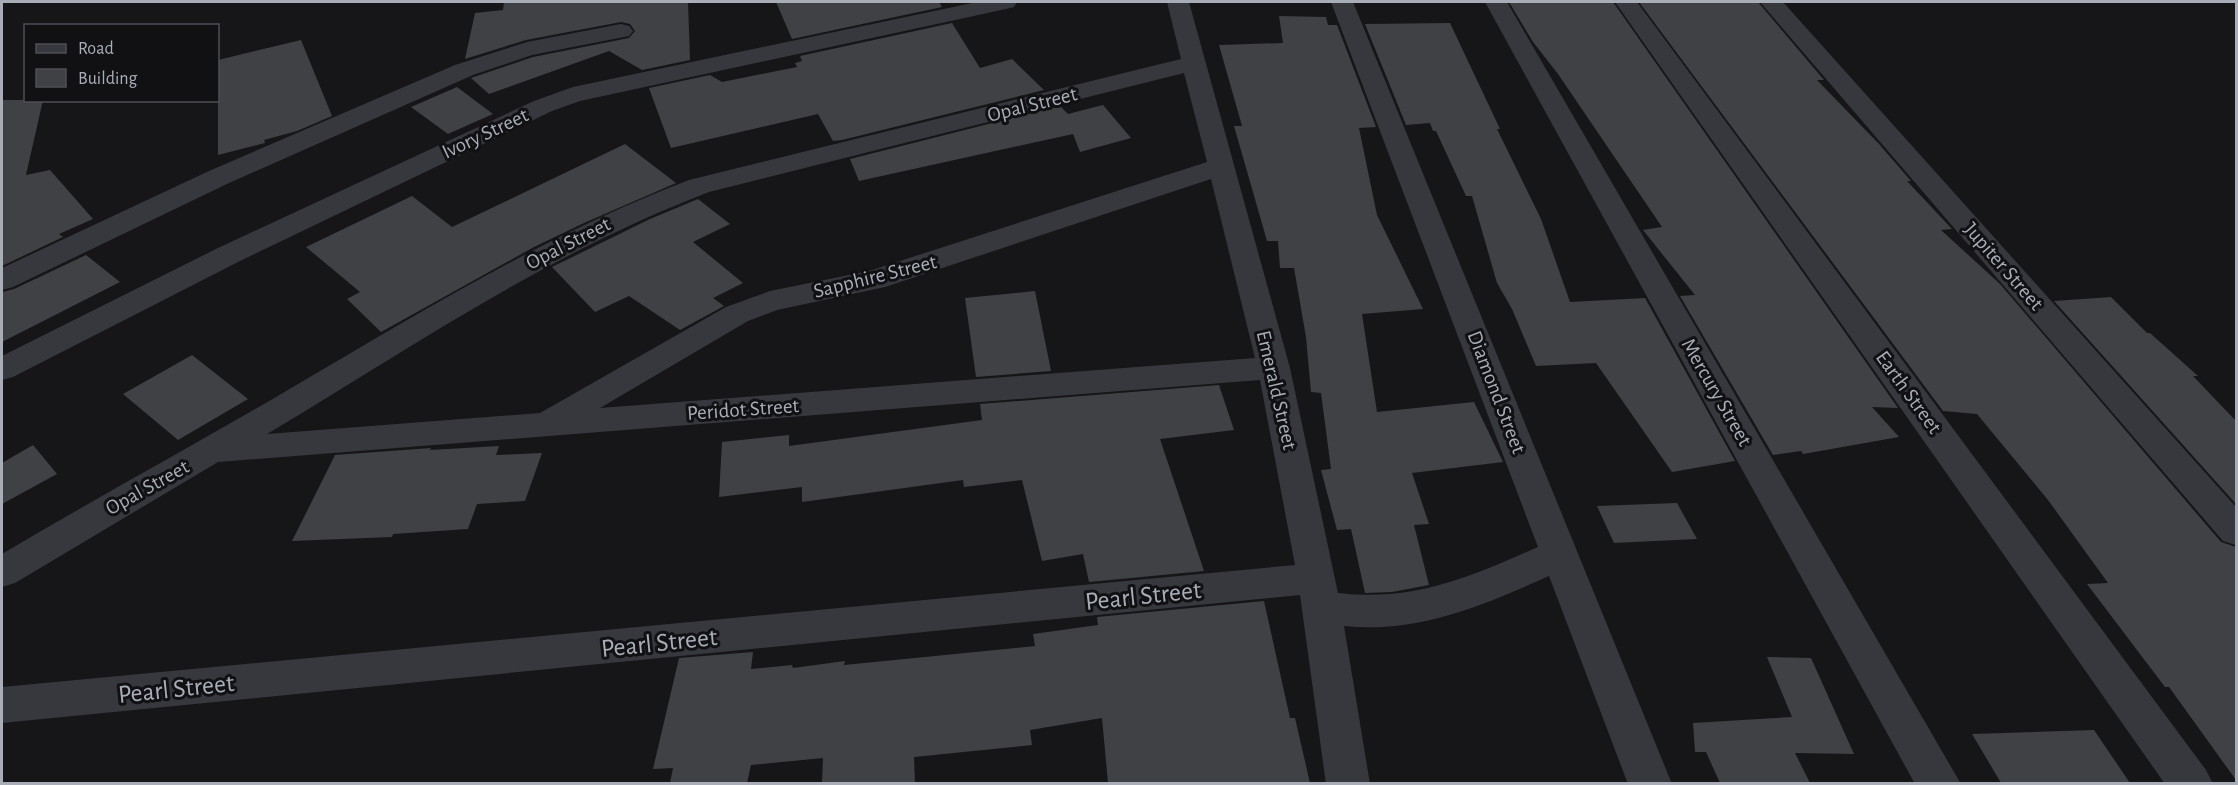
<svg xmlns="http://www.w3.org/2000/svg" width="2238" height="785" viewBox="0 0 2238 785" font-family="'Alegreya Sans',sans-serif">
<rect width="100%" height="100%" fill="#161618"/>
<path fill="#404145" d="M504 2H688L690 60 642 70 609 51 489 94 471 78 533 57 629 38 635 31 630 24 621 22 526 40 465 59 475 13 503 10Z
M776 2H939L942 7 792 39Z
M1509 2H1613L1898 408 1872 407 1899 437 1803 454 1801 451 1773 455 1680 296 1695 295 1643 230 1662 227 1558 74 1533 42Z
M1639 2H1758L1824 80H1817L1879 144 1911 181H1907L1952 229 1941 230 2000 284 2221 542 2236 547V780L2169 687H2165L2087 584 2108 583 2048 500 1977 414 1943 411Z
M1279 16 1326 17 1328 25H1337L1376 127 1359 128 1377 215 1423 309 1362 314 1377 412 1474 402 1503 462 1412 473 1429 524 1414 525 1429 585 1392 592 1365 593 1351 529 1337 530 1321 470 1331 469 1321 393 1311 392 1306 337 1294 268H1280L1278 241H1267L1234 126H1242L1219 45 1283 43Z
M952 23 980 68 1012 59 1044 90 842 140 833 141 818 114 671 148 649 88 710 75 722 82 797 67 795 63 802 61 800 56Z
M1450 23 1500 129H1497L1541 219 1570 302 1645 298 1735 461 1672 472 1596 363 1536 366 1512 309 1497 283 1472 196H1466L1436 131H1433L1430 123 1406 125 1365 24Z
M301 40 332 116 297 131 264 140 265 143 218 155V60Z
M457 87 493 114 448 134 411 107Z
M2 100H43L26 175 50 170 93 219 59 234 63 237 2 266Z
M1103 105 1131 138 1080 152 1073 134 859 181 850 159 1060 106 1068 114Z
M625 144 676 183 584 223 534 247 381 332 347 299 360 292 306 247 412 196 452 227Z
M698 199 730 224 693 242 743 283 713 298 724 306 680 330 629 296 595 312 552 267 650 219Z
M86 255 120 282 2 342V292L14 289Z
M1035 291 1051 371 976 377 965 298Z
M2111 297 2147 333H2150L2198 376H2193L2236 421V504L2054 301Z
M192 355 248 399 178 440 123 394Z
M1219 385 1234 430 1160 439 1204 571 1089 582 1083 554 1042 561 1022 480 964 487 963 480 802 502V487L719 497 722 442 789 435V446L982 420 980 404Z
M33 445 57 474 2 504V463Z
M499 446 496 455 542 453 525 501 477 504 468 529 393 534 392 537 292 541 335 455 431 448 430 450Z
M1677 503 1697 539 1614 543 1597 506Z
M1264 601 1290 718H1295L1310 783H1108L1102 718 1030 730 1032 745 914 757 915 783H822L823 758 751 765 747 783H670L673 768 653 769 679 658 753 652 751 669 792 665 793 668 845 661 844 665 1035 646 1033 634 1098 625 1097 617Z
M1767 657 1811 658 1854 754 1795 753 1810 783H1720L1706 752H1695L1693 723 1792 717Z
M2094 730 2130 783H2001L1972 734Z"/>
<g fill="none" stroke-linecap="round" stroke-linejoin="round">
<path fill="#37383d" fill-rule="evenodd" d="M977 2H1017L1014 7 1006 9 580 101 552 111 238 262 13 377 2 380V356L218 248 534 101 573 87Z
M1167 2H1189L1290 368 1338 593C1414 602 1470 577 1538 547L1331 2H1353L1672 784H1628L1549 576C1484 605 1417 634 1344 626L1370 784H1326L1300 595 2 723V687L1295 565 1260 380 218 462 15 583 2 587V554C98 497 196 444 293 387 425 310 545 235 689 180L1181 59ZM1184 73 1207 162 869 271 770 291 726 307 540 413 267 434C414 346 547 254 709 192ZM1211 179 1255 358 600 408 748 321 777 310 885 287Z
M1485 2H1507L1961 784H1915Z
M1615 2H1637L2206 770 2213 784H2165Z
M1760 2H1783L2236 507V545L2223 541Z
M621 24 629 26 633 31 629 36 532 55 473 75 229 183 13 287 2 290V268L209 171 455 65 527 42Z"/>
</g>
<g text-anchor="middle" stroke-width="6" stroke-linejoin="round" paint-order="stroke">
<g font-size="21" fill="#a8adb8" stroke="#111113">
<text transform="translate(1032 104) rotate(-14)" y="7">Opal Street</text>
<text transform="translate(485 133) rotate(-25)" y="7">Ivory Street</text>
<text transform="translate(568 243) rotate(-27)" y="7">Opal Street</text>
<text transform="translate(2004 266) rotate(49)" y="7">Jupiter Street</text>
<text transform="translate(875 276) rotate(-14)" y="7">Sapphire Street</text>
<text transform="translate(1277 390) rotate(77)" y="7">Emerald Street</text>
<text transform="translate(1497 392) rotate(69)" y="7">Diamond Street</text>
<text transform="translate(1717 392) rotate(60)" y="7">Mercury Street</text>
<text transform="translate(1909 392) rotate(54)" y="7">Earth Street</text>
<text transform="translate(743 409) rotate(-4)" y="7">Peridot Street</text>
<text transform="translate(147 487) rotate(-29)" y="7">Opal Street</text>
</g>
<g font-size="26" fill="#a8adb8" stroke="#111113">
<text transform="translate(1143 595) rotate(-6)" y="9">Pearl Street</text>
<text transform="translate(659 642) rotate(-6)" y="9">Pearl Street</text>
<text transform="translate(176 688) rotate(-6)" y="9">Pearl Street</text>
</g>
</g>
<rect width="2238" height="785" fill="none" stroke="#a8adb8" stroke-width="6"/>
<rect x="24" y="24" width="195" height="78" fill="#111113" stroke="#4d4f55" stroke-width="1.5"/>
<rect x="36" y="44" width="30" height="9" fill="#37383d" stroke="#4d4f55" stroke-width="1.5"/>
<text x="78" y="54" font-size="18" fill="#a8adb8">Road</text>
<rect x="36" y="69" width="30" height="18" fill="#404145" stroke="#4d4f55" stroke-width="1.5"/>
<text x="78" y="84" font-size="18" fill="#a8adb8">Building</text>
</svg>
